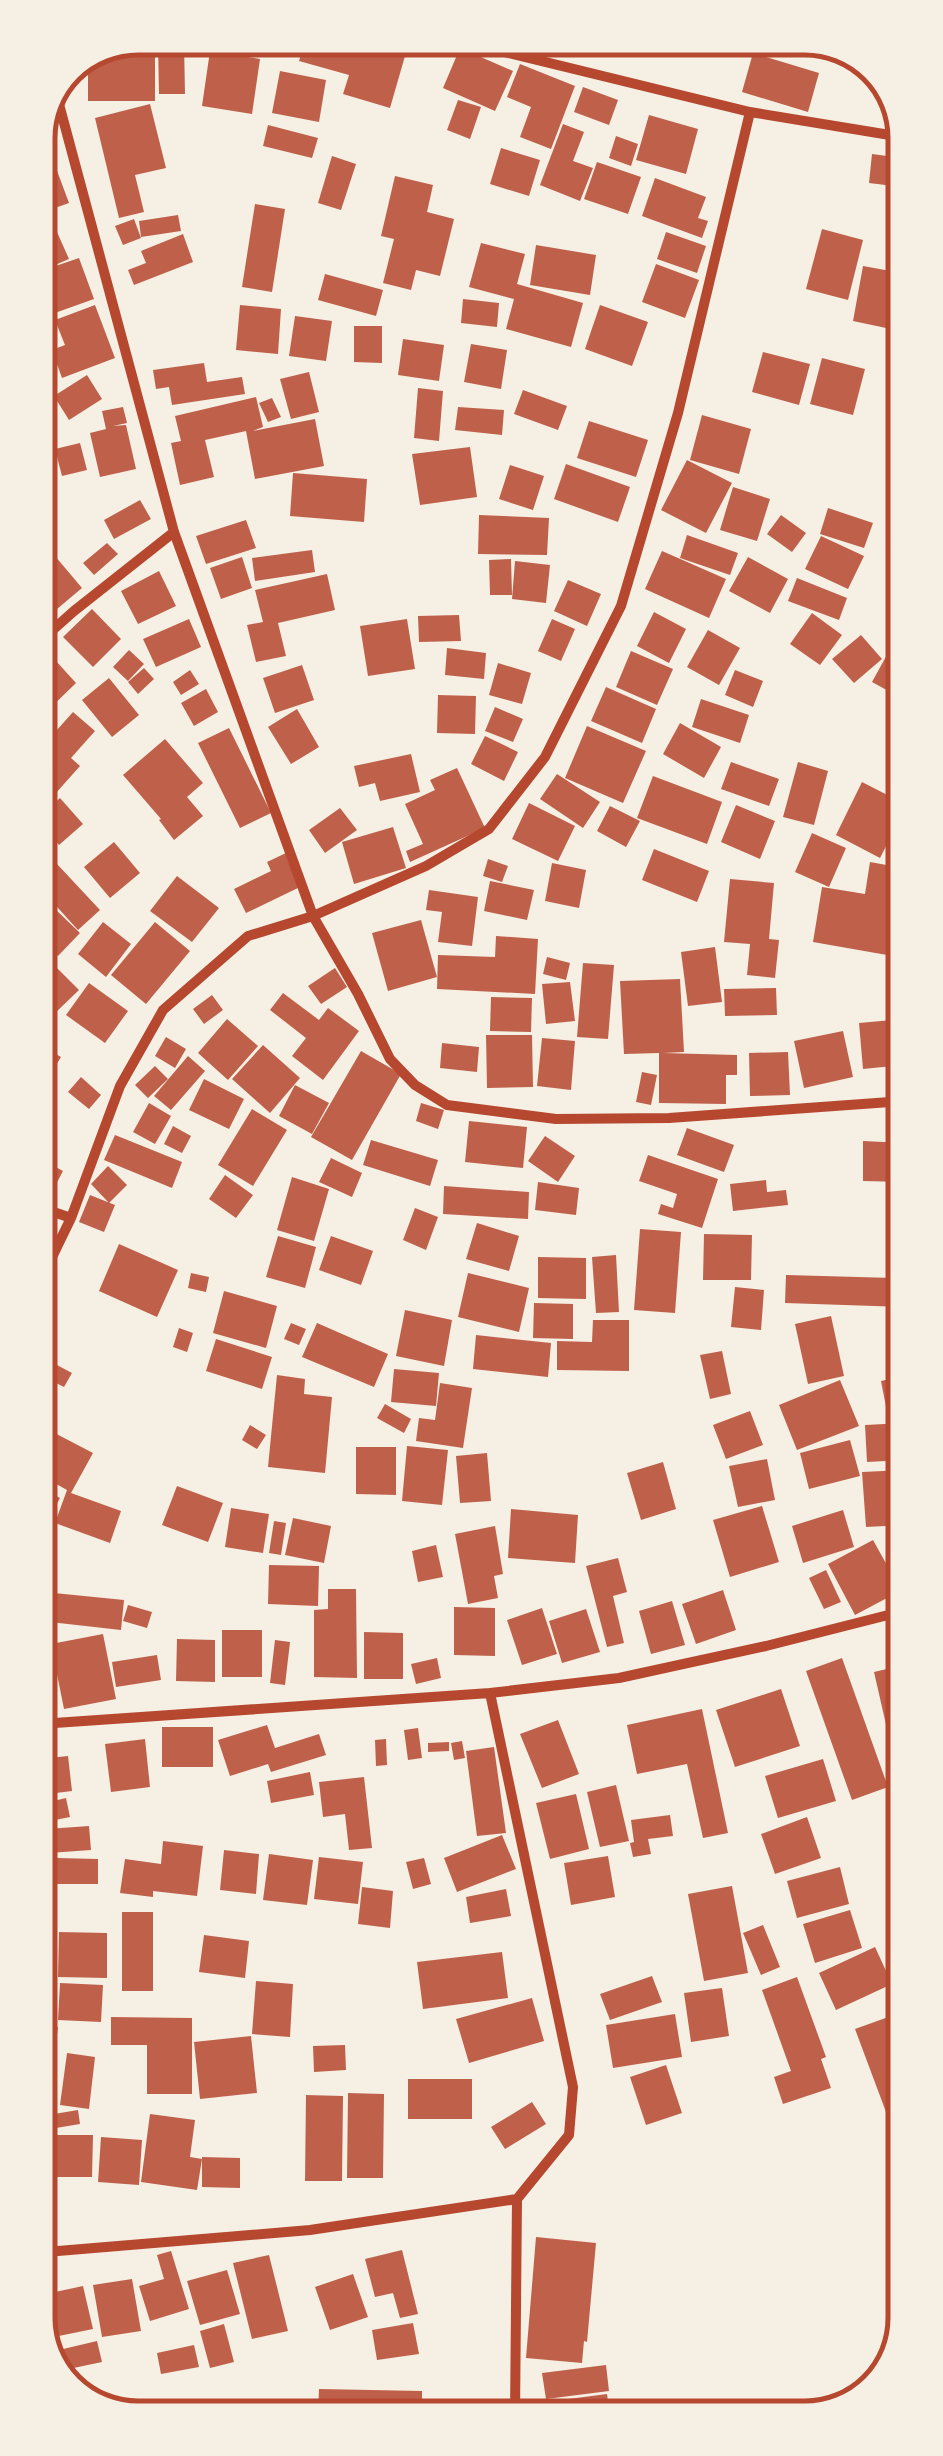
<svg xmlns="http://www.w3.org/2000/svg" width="943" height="2456" viewBox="0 0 943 2456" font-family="Commissioner,sans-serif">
<rect width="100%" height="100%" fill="#f6efe4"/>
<path fill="#bf614a" d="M306 38H368L407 49 390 108 343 94 349 75 299 61Z
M127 42H155V101H88V58Z
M184 43 185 94H159L158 44Z
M460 48 513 71 495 111 443 88Z
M210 51 260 59 252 114 202 106Z
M753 53 819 73 808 112 742 92Z
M520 64 575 86 551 149 520 137 531 107 507 97Z
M280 71 326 80 319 122 272 113Z
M583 87 618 100 609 125 574 112Z
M458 100 481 107 470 139 447 130Z
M150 104 166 168 135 175 144 212 119 218 95 118Z
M649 115 698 129 686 174 636 160Z
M563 124 584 132 573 161 593 168 580 201 540 185Z
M268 125 318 138 312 158 263 146Z
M616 136 638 144 631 166 609 158Z
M46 141 69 203 38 214V144Z
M501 148 540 160 529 196 490 184Z
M872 154 902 158V187L869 183Z
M332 156 356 164 341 210 318 203Z
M597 162 641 177 628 214 584 199Z
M395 176 433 185 427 212 454 219 440 276 416 270 411 290 383 283 394 239 381 236Z
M655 178 706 197 698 218 708 221 702 238 642 216Z
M255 204 285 209 272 292 242 287Z
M178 215 181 231 141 237 139 221Z
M134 219 141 238 123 245 115 226Z
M902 219V250L890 244Z
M822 229 863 240 848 300 806 289Z
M57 232 69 259 55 265 43 238Z
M666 232 706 246 697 273 657 259Z
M183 234 193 262 134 285 128 270 146 263 141 251Z
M481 243 525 254 517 284 583 303 571 347 506 329 514 299 469 287Z
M536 245 596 255 590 295 530 285Z
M79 258 94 299 38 319V272Z
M656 264 699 280 685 318 642 302Z
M863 266 896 272 886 328 853 321Z
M325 274 383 290 376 316 318 300Z
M463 299 499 303 497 327 461 323Z
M95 305 115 358 62 378 52 350 65 345 55 320Z
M240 305 281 309 278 354 236 350Z
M600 305 648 322 632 366 585 349Z
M295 316 332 321 326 361 289 356Z
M354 326H382V363L354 362Z
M41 327 47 355 38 357V328Z
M403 339 444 345 439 381 398 375Z
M471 344 507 350 501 389 464 382Z
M763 352 810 364 799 405 752 392Z
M822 358 865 369 853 415 810 404Z
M204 363 207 382 242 377 245 394 172 405 169 387 156 389 153 370Z
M309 372 319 412 291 419 280 379Z
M87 375 102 399 69 420 54 396Z
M418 388 443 391 439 441 414 438Z
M523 390 567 406 558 430 514 414Z
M256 397 263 427 253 431 315 419 324 466 255 479 246 431 205 440 214 477 180 485 171 443 181 441 175 416Z
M272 398 281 417 268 422 259 403Z
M123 407 127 423 113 426 126 425 136 469 100 477 90 433 106 429 102 411Z
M458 407 504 410 502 435 455 430Z
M702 415 751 429 739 474 690 460Z
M589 421 648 440 636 477 577 458Z
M53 427 56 471 38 472V428Z
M80 443 87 470 62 476 55 449Z
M470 447 477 497 420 505 412 454Z
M687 460 732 483 706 533 661 510Z
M566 464 630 487 618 522 554 499Z
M510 465 544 476 533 510 499 499Z
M293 473 367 479 364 522 290 516Z
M38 476H56L57 513H38Z
M733 487 770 499 757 541 720 530Z
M140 500 151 519 114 539 104 520Z
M828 508 873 523 864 548 820 534Z
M479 515 549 518 547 555 478 554Z
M781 515 806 533 792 552 767 534Z
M246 520 256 548 206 564 196 536Z
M687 535 738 553 730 575 680 558Z
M821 536 864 556 848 589 805 569Z
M107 543 118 554 94 575 83 563Z
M312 550 315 572 255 581 252 558Z
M662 551 726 579 709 618 645 589Z
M55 556 82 588 38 625V570Z
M242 557 252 588 221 599 210 568Z
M748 557 788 579 770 613 729 591Z
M511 559 512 595H490L489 560Z
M515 561 550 565 546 603 512 599Z
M159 571 176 606 138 624 121 591Z
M327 574 335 610 278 623 286 656 256 662 247 625 263 622 255 590Z
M797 578 847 598 839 620 788 601Z
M568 580 601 594 587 626 554 611Z
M92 609 121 639 93 667 63 637Z
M654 612 686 629 669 663 637 646Z
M812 613 842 635 820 665 790 644Z
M903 613V639L890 630Z
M459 615 461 641 419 642 418 616Z
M189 619 201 647 156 667 143 639Z
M407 619 415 669 368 676 360 626Z
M552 619 575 629 561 661 538 651Z
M708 630 740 648 719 685 687 667Z
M861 635 882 659 854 683 832 659Z
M894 642 903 647V699L872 682Z
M447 648 486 653 484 679 445 675Z
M129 650 144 664 128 681 113 667Z
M631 651 673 669 657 705 616 687Z
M56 661 76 683 39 719V677Z
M498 663 531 673 522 704 489 695Z
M302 665 314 700 275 713 263 678Z
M144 668 154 679 138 694 128 682Z
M190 670 199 684 181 695 173 682Z
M735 670 763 681 753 707 725 695Z
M109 678 139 715 112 737 82 700Z
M606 687 656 709 642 743 591 721Z
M206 689 218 712 194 726 181 703Z
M438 695 476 696 475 734 437 733Z
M701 699 749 715 740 743 692 727Z
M495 707 523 719 513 742 485 731Z
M297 709 319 747 291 764 268 727Z
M73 712 95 731 71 758 80 766 39 812V731L48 740Z
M680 723 721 747 704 778 663 754Z
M587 726 646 751 623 803 565 778Z
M229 728 271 813 240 828 198 743Z
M485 736 518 752 504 781 471 764Z
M165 739 203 783 187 797 203 816 174 840 159 820 161 819 123 775Z
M411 754 420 792 380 801 375 783 359 787 354 766Z
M731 762 779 779 769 806 721 789Z
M798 762 828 771 814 825 783 817Z
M457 768 485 828 410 862 406 851 423 844 405 804 435 790 430 780Z
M557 774 600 802 583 828 540 799Z
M653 776 722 802 707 844 637 818Z
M862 782 903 803V813L880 858 836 835Z
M60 798 83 824 59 845 39 822V817Z
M529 803 575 826 558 861 512 839Z
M736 805 775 821 760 859 721 842Z
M610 806 640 821 626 847 597 831Z
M340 808 357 830 325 853 309 830Z
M393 827 406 868 354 884 342 842Z
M812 833 846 848 829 887 795 872Z
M114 842 140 873 110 898 84 867Z
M654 849 709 871 697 902 642 880Z
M286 853 302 886 246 913 234 889 271 871 267 862Z
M488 859 508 866 502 882 483 876Z
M870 862 903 868V899L896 898 887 955 813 942 822 887 865 894Z
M552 863 586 870 579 908 545 901Z
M57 864 100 910 78 930 39 887V881Z
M177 876 219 908 192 942 150 911Z
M730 879 774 883 769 939 779 940 775 978 747 975 750 944 724 942Z
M490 881 534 890 527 920 484 911Z
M429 890 478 897 472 946 438 942 442 912 426 910Z
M53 907 80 933 58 956 39 937V922Z
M897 909 903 910V943L894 942Z
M421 920 437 977 388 991 372 933Z
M103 922 131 944 106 977 78 954Z
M155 922 190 951 146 1004 111 975Z
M496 936 538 939 535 994 437 989 438 955 495 957Z
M715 947 722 1002 688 1006 681 952Z
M43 954 79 990 53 1015 39 1002V958Z
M547 957 570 963 566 980 543 974Z
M583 963 614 965 608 1039 577 1037Z
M335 968 347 987 321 1004 308 986Z
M680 979 684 1052 663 1053 737 1055V1075H726V1104L659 1103V1053L624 1054 620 981Z
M570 982 575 1021 546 1024 542 984Z
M89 983 128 1011 105 1043 66 1015Z
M776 988 777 1015 725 1016 724 989Z
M283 993 319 1020 328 1008 359 1031 323 1080 292 1056 306 1038 270 1010Z
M212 995 223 1010 204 1024 193 1009Z
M491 997 532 998 531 1032 490 1031Z
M227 1019 258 1046 228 1080 198 1053Z
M903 1019V1065L863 1069 859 1023Z
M843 1031 853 1077 804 1088 794 1041Z
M486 1035H532L533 1087 487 1088Z
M166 1037 186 1049 175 1068 155 1056Z
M542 1038 575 1041 571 1090 537 1086Z
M442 1043 479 1047 477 1072 440 1068Z
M39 1044 61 1057 43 1087 39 1085Z
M263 1045 300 1078 270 1113 232 1079Z
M361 1051 401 1074 352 1160 311 1137Z
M788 1052 790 1095 750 1096 749 1053Z
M188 1056 205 1071 171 1110 154 1096Z
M155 1066 168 1079 148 1098 135 1085Z
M642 1072 657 1075 651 1105 636 1102Z
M81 1077 101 1095 89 1109 68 1092Z
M204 1079 244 1099 229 1129 189 1110Z
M295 1085 329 1103 312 1134 279 1116Z
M149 1103 171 1116 155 1144 133 1132Z
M421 1103 444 1110 438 1129 416 1121Z
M252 1109 287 1130 253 1186 218 1165Z
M469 1121 527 1127 523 1168 465 1162Z
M173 1126 191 1136 182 1153 164 1144Z
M687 1128 734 1145 724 1172 677 1155Z
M115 1135 182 1162 172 1188 104 1160Z
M545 1136 575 1156 558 1182 528 1161Z
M371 1140 438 1160 430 1186 363 1165Z
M863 1141 904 1143V1182L863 1181Z
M648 1155 718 1179 702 1228 658 1214 661 1204 673 1208 677 1194 639 1181Z
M39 1158 63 1171 53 1190 39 1182Z
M331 1158 362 1173 352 1197 319 1182Z
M108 1166 127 1185 109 1203 91 1184Z
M225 1175 253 1195 236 1218 209 1199Z
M292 1177 329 1189 314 1241 277 1230Z
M766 1180 767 1192 786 1190 788 1205 733 1211 730 1184Z
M538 1182 579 1188 576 1215 535 1210Z
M444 1186 529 1192 528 1219 443 1214Z
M90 1195 115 1205 104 1232 79 1222Z
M415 1208 438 1217 426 1250 403 1240Z
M477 1223 519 1236 509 1271 466 1259Z
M640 1229 681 1232 675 1313 634 1310Z
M704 1234 752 1235 751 1280H703Z
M278 1236 316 1247 305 1288 266 1277Z
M331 1236 373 1251 361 1285 319 1270Z
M119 1244 178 1270 157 1317 99 1291Z
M895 1251H904V1307L785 1303 786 1275 894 1278Z
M616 1255 619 1312 596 1313 592 1257Z
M538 1257 586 1258V1299L538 1298Z
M191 1273 209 1277 206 1292 188 1288Z
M468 1273 529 1288 519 1332 458 1317Z
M735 1287 764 1290 761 1330 731 1327Z
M224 1291 277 1306 266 1348 213 1333Z
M534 1303 573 1304V1339L533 1338Z
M405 1310 452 1320 444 1366 396 1356Z
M831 1316 844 1376 808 1384 795 1324Z
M593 1320H629V1371L557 1370V1341L592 1342Z
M291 1323 306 1329 299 1345 284 1339Z
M317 1323 388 1354 374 1387 302 1357Z
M179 1328 193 1333 187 1352 173 1347Z
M476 1335 551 1343 548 1377 473 1369Z
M216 1339 272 1357 262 1389 206 1371Z
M722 1351 731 1394 710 1399 700 1355Z
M40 1356 72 1373 64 1387 40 1375Z
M394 1369 439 1373 436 1406 391 1402Z
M277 1375 305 1379 304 1394 332 1397 325 1473 268 1467Z
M904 1376V1419L889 1422 881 1381Z
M840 1380 859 1426 797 1450 779 1405Z
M440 1383 472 1388 463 1448 416 1441 419 1418 435 1420Z
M385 1404 411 1419 404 1433 377 1418Z
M750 1411 763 1445 726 1459 713 1425Z
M904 1423V1460L867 1462 865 1425Z
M250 1425 266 1435 257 1449 242 1440Z
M45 1428 93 1453 71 1493 121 1511 110 1543 55 1523 67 1490 40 1475V1438Z
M850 1440 860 1476 809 1489 800 1453Z
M407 1446 448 1450 442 1505 402 1501Z
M356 1447H396V1495L356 1494Z
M487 1453 491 1501 460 1503 456 1456Z
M767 1459 775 1500 738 1507 729 1466Z
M663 1462 676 1509 641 1520 627 1473Z
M904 1470V1525L866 1527 862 1472Z
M177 1486 223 1503 208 1542 162 1525Z
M40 1487 60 1498 40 1536Z
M762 1506 779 1562 730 1577 713 1520Z
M231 1508 269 1514 263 1553 225 1547Z
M511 1509 578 1515 575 1563 508 1558Z
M843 1510 854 1547 803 1563 792 1526Z
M293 1518 331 1526 324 1563 285 1555Z
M274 1521 286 1523 281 1555 269 1553Z
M495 1526 503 1574 494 1576 498 1598 468 1604 455 1534Z
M873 1540 888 1567 904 1558V1589L855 1615 828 1564Z
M436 1545 443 1577 418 1582 412 1551Z
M618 1558 627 1592 613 1596 624 1643 607 1647 586 1566Z
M269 1565 319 1566 318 1606 268 1604Z
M826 1570 841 1602 824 1609 809 1578Z
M328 1589H356L357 1678 314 1677V1610L328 1609Z
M723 1590 736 1630 696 1644 682 1604Z
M44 1592 124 1600 121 1630 41 1621Z
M672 1601 685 1645 651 1654 639 1611Z
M128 1605 152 1612 147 1628 123 1621Z
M454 1607 495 1608V1656L454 1655Z
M542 1608 557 1654 522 1665 507 1620Z
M586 1609 600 1652 562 1663 549 1621Z
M222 1630H262V1677H222Z
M364 1632 403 1633V1679H364Z
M103 1634 116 1699 64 1709 51 1644Z
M177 1639 215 1640V1682L176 1681Z
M275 1640 290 1642 285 1685 270 1683Z
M157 1655 161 1680 116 1687 112 1662Z
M437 1658 441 1678 416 1684 411 1664Z
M842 1658 888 1787 852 1800 806 1671Z
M904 1665 905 1798 903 1799 874 1672Z
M40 1670 55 1672 50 1708 40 1707Z
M781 1689 800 1746 735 1767 716 1710Z
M702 1709 728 1833 703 1838 687 1764 637 1774 627 1725Z
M558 1720 579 1774 542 1788 520 1734Z
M267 1725 275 1748 319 1734 326 1755 271 1772 268 1764 230 1776 218 1740Z
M162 1727H213V1767H162Z
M418 1728 422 1758 408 1760 404 1730Z
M145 1739 150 1787 111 1792 105 1744Z
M386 1739 387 1765 376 1766 375 1740Z
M462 1741 465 1758 454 1760 451 1743Z
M449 1742V1751L428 1752V1743Z
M494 1747 506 1833 477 1836 466 1751Z
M68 1756 72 1791 40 1795V1759Z
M823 1759 836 1801 778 1818 765 1776Z
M310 1772 314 1795 271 1803 267 1781Z
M364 1777 372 1848 349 1850 345 1814 323 1817 319 1782Z
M616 1785 629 1841 600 1847 587 1792Z
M576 1794 589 1849 550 1859 536 1803Z
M66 1798 70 1817 45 1822 41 1804Z
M905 1808V1848L896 1850 889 1811Z
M670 1815 673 1836 648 1839 651 1854 633 1857 630 1843 634 1842 631 1820Z
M807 1817 821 1858 775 1874 761 1834Z
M89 1826 91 1850 49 1853 47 1829Z
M502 1835 516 1869 457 1892 444 1858Z
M163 1841 203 1846 197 1896 153 1891V1897L120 1893 125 1859 161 1864Z
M224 1850 259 1854 256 1894 220 1890Z
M269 1854 313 1860 307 1905 263 1900Z
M608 1856 615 1897 571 1905 564 1863Z
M319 1857 363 1862 358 1904 314 1899Z
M57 1858 98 1859V1884H57Z
M424 1858 431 1884 413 1889 406 1862Z
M40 1860 48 1861 44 1897 40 1896Z
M840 1867 849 1904 797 1918 787 1881Z
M732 1886 748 1973 704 1981 688 1894Z
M362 1887 393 1891 390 1928 358 1924Z
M506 1889 511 1916 470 1923 466 1897Z
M850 1910 862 1948 815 1963 803 1924Z
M122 1912H153V1991H122Z
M763 1925 780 1967 761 1975 743 1933Z
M59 1932 107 1933V1978L58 1977Z
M204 1935 249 1941 245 1978 199 1972Z
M875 1947 892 1984 836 2010 819 1973Z
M40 1951 50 1952 47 1989 41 1988Z
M502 1952 508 1998 423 2009 417 1962Z
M652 1976 662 2002 610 2020 600 1994Z
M797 1977 826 2057 821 2059 831 2088 783 2104 774 2077 791 2071 762 1990Z
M256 1981 293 1984 290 2037 252 2034Z
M60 1983 103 1985 101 2022 58 2020Z
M722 1988 729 2036 691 2042 684 1993Z
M532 1998 544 2041 469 2063 456 2019Z
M905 2011V2114L889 2120 855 2029Z
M675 2014 682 2057 613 2068 606 2025Z
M111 2017 192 2018V2094H147V2045H111Z
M41 2025 58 2027 52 2073 41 2071Z
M251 2036 257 2093 200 2099 194 2042Z
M345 2045 346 2070 314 2072 313 2046Z
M67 2053 95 2057 89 2109 60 2105Z
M666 2065 682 2113 646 2125 630 2077Z
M408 2079H472V2119H408Z
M348 2093 384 2094 383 2178H347Z
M306 2095 343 2096 342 2181H305Z
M532 2102 546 2124 505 2149 491 2127Z
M78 2110 80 2124 56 2128 54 2114Z
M150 2114 195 2120 190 2157 202 2159 197 2190 141 2182Z
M53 2135H93L92 2177H53Z
M101 2137 142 2140 139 2185 98 2182Z
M202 2157 240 2158V2188L202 2187Z
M536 2237 596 2243 587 2342 584 2341 582 2363 526 2358Z
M402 2250 418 2314 400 2318 393 2293 375 2297 365 2259Z
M171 2251 189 2309 150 2321 139 2286 164 2279 157 2255Z
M269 2255 288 2331 252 2339 233 2263Z
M227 2270 240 2314 200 2325 187 2281Z
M353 2274 368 2317 330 2330 315 2287Z
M132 2279 141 2331 102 2337 93 2285Z
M83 2286 93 2329 49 2338 41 2295Z
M413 2323 419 2354 377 2360 372 2330Z
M224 2324 234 2362 210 2368 200 2331Z
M97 2341 102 2362 64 2370 59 2350Z
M194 2345 199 2367 161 2374 157 2353Z
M606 2365 609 2391 546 2399 542 2373Z
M319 2389 422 2391V2417H318Z
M607 2394 610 2416H547L545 2402Z"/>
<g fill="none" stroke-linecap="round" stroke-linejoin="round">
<path stroke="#b5482f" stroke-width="10" d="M447 38 750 112 902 137
M674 38H681
M56 93 174 532 313 916 358 994 390 1059 415 1085 447 1105 556 1119 669 1118 904 1101
M38 643 74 611 174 532
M39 1207 71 1218
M39 1284 71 1218 120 1086 163 1010 248 936 313 916 426 866 489 829 545 757 621 606 678 413 750 112
M40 1724 490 1693 619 1678 766 1646 904 1611
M41 2250 58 2251 310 2230 517 2199 569 2135 573 2087 490 1693
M515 2416 517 2199"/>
</g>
<path d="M0 0H943V2456H0ZM138 55H805A83 83 0 0 1 888 138V2318A83 83 0 0 1 805 2401H138A83 83 0 0 1 55 2318V138A83 83 0 0 1 138 55Z" fill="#f6efe4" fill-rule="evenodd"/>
<path fill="none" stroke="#b5482f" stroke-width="5" d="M138 55H805A83 83 0 0 1 888 138V2318A83 83 0 0 1 805 2401H138A83 83 0 0 1 55 2318V138A83 83 0 0 1 138 55Z"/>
</svg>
